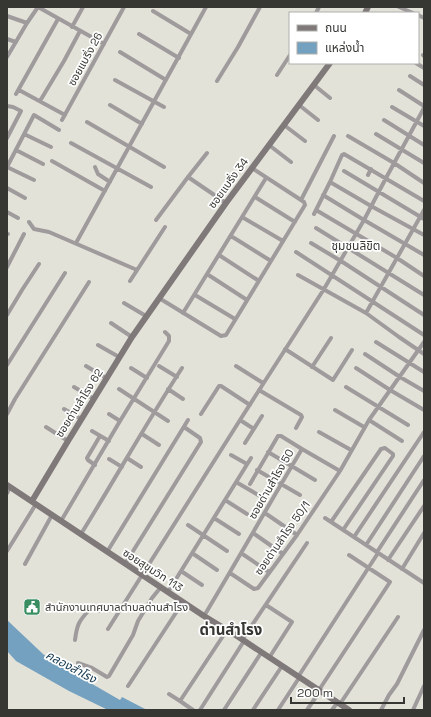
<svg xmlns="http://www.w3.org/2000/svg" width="431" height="717" viewBox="0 0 431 717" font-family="'Space Grotesk','Noto Sans Thai',sans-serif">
<rect width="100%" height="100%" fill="#e3e2d9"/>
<path fill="#74a1c0" d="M7 620 43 654 54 662 120 700 122 697 147 710H108L69 691 16 661 7 651Z"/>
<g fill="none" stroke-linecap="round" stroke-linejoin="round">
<path stroke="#9f9b9c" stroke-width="4" d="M38 7 104 44
M399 7 413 13
M153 11 191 34
M316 13 319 7
M418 15 424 18
M7 16 27 23
M72 27 83 7
M139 34 179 58
M7 39 16 42
M120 52 166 80
M423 55 424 56
M7 57 27 23 38 7
M416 63 424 68
M277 75 290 55
M410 76 424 85
M115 80 164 107
M217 81 238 47 260 7
M314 85 330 98
M19 90 65 115
M399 90 424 106
M16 94 58 19
M40 101 64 61 80 31
M110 105 142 124
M299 105 318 120
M7 106 13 107 21 111 7 138
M392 107 424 126
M62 120 124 7
M384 120 424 145
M87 122 164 167
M284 125 305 141
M24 134 51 147
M376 134 424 163
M348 136 394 163 424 183
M71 143 151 187
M269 145 291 162
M16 150 43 164
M52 161 105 191
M7 167 34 115 59 130
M7 167 34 180
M95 167 98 174 110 182
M344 171 424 219
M368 175 371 169
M188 177 207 153
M330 182 371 206 424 235
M7 188 25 198
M323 195 364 220 424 255
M255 197 295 222
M301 200 334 136
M316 210 397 258 424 276
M7 212 18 218
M314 214 330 182 342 155 344 154 424 201
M242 217 283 241
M156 220 188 177 226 203
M29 222 34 229 49 232 137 270
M316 228 424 295
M7 234H8
M231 236 271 261
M76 243 206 7
M311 243 341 261 424 315
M296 252 424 335
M219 255 259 281
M7 267 24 234
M207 274 247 300
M298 275 366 313 399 337 424 354
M130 281 165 227
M195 295 235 319
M159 298 221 336 226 335 271 261 305 205 304 202 301 200 252 168
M124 303 146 316
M183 313 266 178
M366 313 424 210
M7 315 22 290 39 264
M111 323 132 337
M376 342 424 372
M98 345 119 357
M285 349 333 380 352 350
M365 354 400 377 424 391
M7 365 65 273
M86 366 106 378
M159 366 177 377
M236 366 263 383
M312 367 331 338
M131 368 147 378
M356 368 390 390 424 410
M74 387 94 399
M346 387 408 425
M119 389 168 421
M168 389 183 399
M259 390 301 415 302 417 296 428
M64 409 81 419
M335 410 364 427
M7 414 15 399 89 282
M109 414 120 421
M201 414 219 386H221L250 405
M240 420 254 429
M369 420 402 441
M46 427 68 441
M92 431 109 441
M319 432 351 450
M142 434 159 445
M245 443 262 416
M268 452 315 480
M231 455 247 464
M127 458 141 467
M109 459 122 467
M95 465 88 460 87 458 100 436
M257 470 300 495
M236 482 260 496
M250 484 278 436H281L302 449
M7 493 10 487
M225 500 247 514
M265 513 297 535
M214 518 239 534
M325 518 424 583
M61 521 120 421 169 341V336L165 332
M331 522 381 449 385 448 393 454V456L343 530
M188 525 227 551
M253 533 283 554
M81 534C115 479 147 422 182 368
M354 537 424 432
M366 545 424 456
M7 551 36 504
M107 552 188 420
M377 552 424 480
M192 553 217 570
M241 553 269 572
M388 560 424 506
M25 564 52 515
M125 564 201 442 200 438 184 427
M402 569 424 533
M181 571 202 585
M230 573 254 589 258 588 297 535 340 471
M168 592 251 458
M266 605 292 622 269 658
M204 616C237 561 269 504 302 449L340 471 369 420 424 342
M108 629 240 420 324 289 364 220 386 178 424 108
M75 640C77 624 79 621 90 609H96L99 611
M242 640 307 543
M78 663 92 668 107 677 109 676 133 635 138 621 152 598 161 587
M298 677 378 553
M128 686 183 602
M319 690 390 582 349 555
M169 694 180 701 227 630
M180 701 193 710
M340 704 398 617
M200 710 244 641
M224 710 261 653
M253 710 282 666
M278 710 299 678
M307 710 320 691
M332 710 337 703
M381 710 389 695 397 684 424 630
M413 710 424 686"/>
<path stroke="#7f797a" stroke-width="6" d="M365 13 368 7
M7 485 204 616 237 636 349 710
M32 501 68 441 132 337 226 203 330 63"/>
</g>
<defs>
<symbol id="civic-square" viewBox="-11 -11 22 22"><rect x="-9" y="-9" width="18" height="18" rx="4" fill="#398e61" stroke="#fff"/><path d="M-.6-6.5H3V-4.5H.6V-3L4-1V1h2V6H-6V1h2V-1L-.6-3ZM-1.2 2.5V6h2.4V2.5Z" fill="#fff"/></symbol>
</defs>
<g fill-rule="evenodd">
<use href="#civic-square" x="22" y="597" width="20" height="20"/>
</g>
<g text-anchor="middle" stroke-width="3.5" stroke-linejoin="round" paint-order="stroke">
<g font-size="11" fill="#363632" stroke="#fff">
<text transform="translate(85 59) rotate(-61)" y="4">ซอยแบริ่ง 26</text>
<text transform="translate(228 183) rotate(-54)" y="4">ซอยแบริ่ง 34</text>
<text transform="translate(79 403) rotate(-58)" y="4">ซอยด่านสำโรง 62</text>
<text transform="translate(271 484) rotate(-60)" y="4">ซอยด่านสำโรง 50</text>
<text transform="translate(282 538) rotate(-55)" y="4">ซอยด่านสำโรง 50/1</text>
<text transform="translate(153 570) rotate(33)" y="4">ซอยสุขุมวิท 113</text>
</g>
<g font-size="11" fill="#363632" stroke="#fff" text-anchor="start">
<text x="45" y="611">สำนักงานเทศบาลตำบลด่านสำโรง</text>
</g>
<g font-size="12" fill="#363632" stroke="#fff">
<text x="356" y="250">ชุมชนลิขิต</text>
</g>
<g font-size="12" font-style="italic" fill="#143950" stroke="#fff">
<text transform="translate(71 667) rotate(28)" y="4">คลองสำโรง</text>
</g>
<g font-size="15" font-weight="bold" fill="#363632" stroke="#fff">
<text x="231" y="635">ด่านสำโรง</text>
</g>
</g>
<rect width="431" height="717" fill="none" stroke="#363632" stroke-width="16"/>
<rect x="289" y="12" width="130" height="52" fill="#ffffff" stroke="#afafad"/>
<rect x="297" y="25" width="20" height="6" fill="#7f797a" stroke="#afafad"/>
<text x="325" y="32" font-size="12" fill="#363632">ถนน</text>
<rect x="297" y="42" width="20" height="12" fill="#74a1c0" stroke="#afafad"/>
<text x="325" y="52" font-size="12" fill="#363632">แหล่งน้ำ</text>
<path d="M291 697v6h113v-6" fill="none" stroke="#363632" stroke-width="2"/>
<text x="297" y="697" font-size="12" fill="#363632" stroke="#ffffff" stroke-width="3" paint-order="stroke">200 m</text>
</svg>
